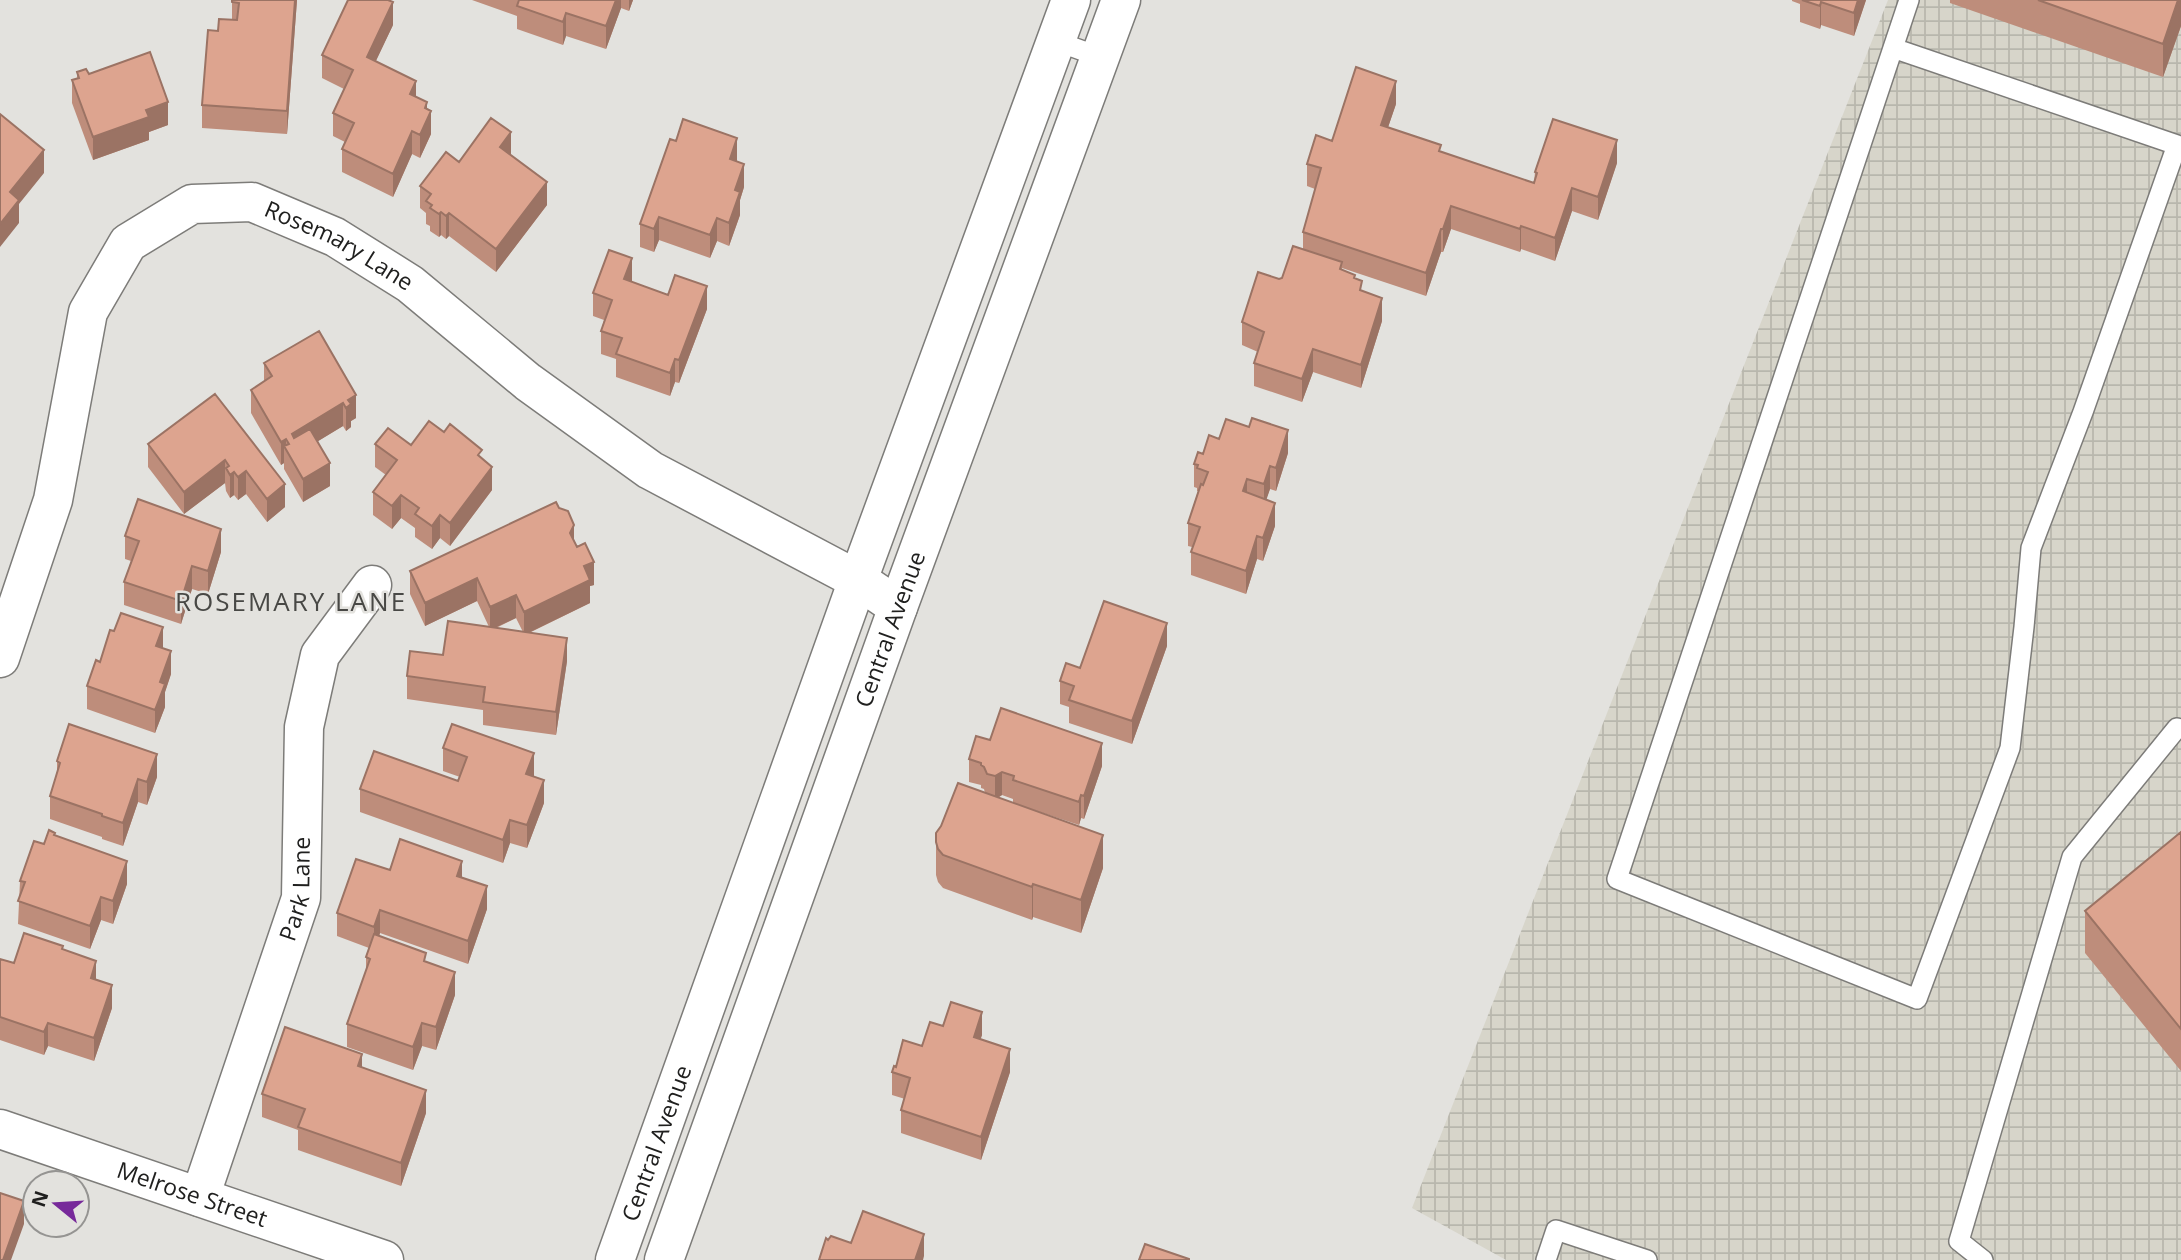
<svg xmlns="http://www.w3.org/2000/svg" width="2181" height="1260" viewBox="0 0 2181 1260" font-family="'Open Sans',sans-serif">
<defs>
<pattern id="industrial-grid" width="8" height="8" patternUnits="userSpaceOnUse" patternTransform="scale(1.75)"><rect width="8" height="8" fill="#d7d5ca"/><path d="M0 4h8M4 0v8" fill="none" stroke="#b8b7ad"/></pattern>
</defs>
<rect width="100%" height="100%" fill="#e3e2de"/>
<path fill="url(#industrial-grid)" d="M1888 0H2181V1260H1506L1412 1208Z"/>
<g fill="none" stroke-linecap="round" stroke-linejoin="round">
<defs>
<path id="lane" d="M1056 41 1100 57
M1893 48 2177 145 2083 412 2031 548 2024 627 2010 748 1917 999 1617 879 1893 48 1909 0
M1546 1260 1556 1230 1647 1260
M1983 1260 1959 1241 2072 857 2177 728"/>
<g id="street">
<path id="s1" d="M0 658 53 500 88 312 128 243 192 204 252 202 335 237 410 284 528 382 650 470 858 580 898 607"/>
<path id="s2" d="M0 1129 384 1260"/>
<path id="s3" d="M200 1197 301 898 304 727 320 655 372 585"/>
</g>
<g id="secondary">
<path id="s4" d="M615 1260 858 580 1071 0"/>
<path id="s5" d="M664 1260 898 607 1121 0"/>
</g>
</defs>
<use href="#lane" stroke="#7d7c79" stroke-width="22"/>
<use href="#street" stroke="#7d7c79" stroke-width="41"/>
<use href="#secondary" stroke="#7d7c79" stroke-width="41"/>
<use href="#lane" stroke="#fff" stroke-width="19"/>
<use href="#street" stroke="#fff" stroke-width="38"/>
<use href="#secondary" stroke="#fff" stroke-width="38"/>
</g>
<path fill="#be8d7b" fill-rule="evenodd" d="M232 0H297L287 134 202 128V105L218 31 232 20Z
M472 0H633L629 11 621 8 606 49 566 36 563 45 517 29V16Z
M1792 0H1866L1854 36 1821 25 1820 29 1800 22V4L1792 1Z
M1950 0H2181V26L2163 77 1950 3Z
M393 25 375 62 416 97 427 109 431 134 420 158 412 154 393 197 342 172V149L345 142 333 136V113L344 89 322 78V55Z
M77 72 89 74 168 125 149 132V140L93 160 72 103V80L77 78Z
M1396 104 1388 127 1441 152 1534 183 1535 172 1617 163 1598 220 1572 211 1555 261 1521 249 1520 252 1451 229 1443 252H1441L1426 296 1342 268V270L1355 279 1362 291 1382 321 1361 388 1313 372 1302 402 1254 386V363L1258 352 1242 345V322L1279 279 1282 278 1303 250V232L1315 189 1307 186V164L1332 141Z
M511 155 547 205 496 272 449 236 446 239 441 235 439 237 430 231V226L426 224V213L420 208V186L459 162Z
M737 162 744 187 740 200V215L729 246 717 241 710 258 659 240 654 252 640 247V224Z
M632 282 707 309 679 383 675 382 670 396 616 377V359L601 354V331L604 320 593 316V293Z
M319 331 356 418 351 421V427L346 431 343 426 318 441 330 486 303 502 284 469V463L281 465 251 413V390L264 381V363Z
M215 394 285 507 267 522 246 494 238 500 234 495 230 498 226 491 225 483 184 514 148 467V444Z
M444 432 482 459 492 490 450 546 440 538 432 549 415 537V528L401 518 392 529 373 515V492L386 475 375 467V444L411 445Z
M1288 453 1276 491 1270 489 1266 499 1275 526 1263 561 1257 559 1246 594 1191 575V552L1192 547 1188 546V523L1198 491H1197V488L1194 487V464L1203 454Z
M125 536 221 552 208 594 192 589 181 624 124 605V582L131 561 125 559Z
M574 541 594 585 590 586V603L529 633 567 661 556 735 483 725V710L407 699V676L443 655 489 627 477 601 425 626 410 594V571ZM516 618 523 632 496 628Z
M1167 646 1132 744 1069 723V707L1060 704V681L1080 668Z
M163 648 171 674 165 692V707L155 733 87 709V686L100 662Z
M990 740 1102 766 1084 819 1081 818 1079 825 1013 803V799L1002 795 998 798 1103 868 1081 933 1033 917 1032 920 943 888 938 882 936 875V842L985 793 984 789 981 788V785L969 782V759Z
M443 748 534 776 544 803 527 848 510 843 503 863 360 812V789L458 781 460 777 443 771Z
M57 761 157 777 147 805 138 802 123 846 102 839V837L50 819V796L57 775Z
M2181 832V1071L2085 953V911Z
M55 835 127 884 113 924 101 920 90 949 18 924 20 881 44 844Z
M390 870 462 878 487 909 468 964 380 933 379 936 426 962 455 995 436 1050 422 1046 413 1070 347 1047V1024L366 971V957L369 948 337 936V913Z
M63 949 96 980 112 1008 94 1061 48 1046 44 1055 0 1040V959L14 963Z
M943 1026 982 1035 980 1039 1010 1072 981 1160 901 1133V1110L905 1099 892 1095V1072L896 1067 922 1046Z
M262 1094 426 1113 401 1186 298 1150V1130L262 1117Z"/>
<path fill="#9b7364" d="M295 0H297L287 134V111Z
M616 0H621V8L606 49V26Z
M629 0H633L629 11Z
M1858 0H1866L1854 36V13Z
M2178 0H2181V26L2163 77V44Z
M393 2V25L367 80V57Z
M1821 2V25L1820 29V6Z
M566 13V36L563 45V22Z
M416 81V104L410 94Z
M1396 81V104L1381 148V125Z
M168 102V125L149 132V140L93 160V137L146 110Z
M427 102V118L431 111V134L420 158V135L425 108Z
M412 131V154L393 197V174Z
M511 132V155L500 147Z
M737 138V161L730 182V159Z
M1617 140V163L1598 220V197Z
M44 150V173L19 204V223L0 247V224L10 192Z
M744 164V187L740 200V215L729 246V223L735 190Z
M547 182V205L496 272V249Z
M1572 188V211L1555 261V238Z
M1451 206V229L1443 252V229Z
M441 212V235L439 237V214Z
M449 213V236L446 239V216Z
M659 217V240L654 252V229Z
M717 218V241L710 258V235Z
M1521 226V249L1520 252V229Z
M1441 229V252L1426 296V273Z
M632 258V281L624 302V279Z
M707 286V309L679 383V360Z
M1382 298V321L1361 388V365Z
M1313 349V372L1302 402V379Z
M675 359V382L670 396V373Z
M356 395V418L351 421V427L346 431V408L348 400Z
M343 403V426L292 457V434Z
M1288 430V453L1276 491V468Z
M286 439V449L284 446V463L281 465V442Z
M225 460V483L184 514V492Z
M330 463V486L303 502V479Z
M1270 466V489L1264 507V484Z
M492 467V490L450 546V523Z
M246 471V494L238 500V477Z
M234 472V495L230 498V475Z
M1247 479V502L1243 491Z
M285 484V507L267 522V499Z
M401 495V518L392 529V506Z
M1275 503V526L1263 561V538Z
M440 515V538L432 549V526Z
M574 525V548L570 533Z
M221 529V552L208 594V571Z
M1257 536V559L1246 594V571Z
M594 562V585L590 586V603L524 635V612L584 566Z
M192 566V589L181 624V601Z
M477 578V601L425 626V603Z
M516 595V618L490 630V607Z
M1167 623V646L1132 744V721Z
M163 627V650L156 646Z
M567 638V661L556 735V712Z
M171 651V674L165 692V707L155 733V710L160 682Z
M1102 743V766L1084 819V796Z
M534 753V776L526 797V774Z
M157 754V777L147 805V782Z
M1002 772V795L995 799V776Z
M138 779V802L123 846V823Z
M544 780V803L527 848V825Z
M1081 795V818L1079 825V802Z
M510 820V843L503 863V840Z
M1103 835V868L1081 933V900Z
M127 861V884L113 924V901Z
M462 861V884L457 876Z
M1033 884V917L1032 920V887Z
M487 886V909L468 964V941Z
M101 897V920L90 949V926Z
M380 910V933L374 950V927Z
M96 961V984L91 978Z
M455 972V995L436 1050V1027Z
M112 985V1008L94 1061V1038Z
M982 1012V1035L974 1060V1037Z
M48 1023V1046L44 1055V1032Z
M422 1023V1046L413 1070V1047Z
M1010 1049V1072L981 1160V1137Z
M362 1054V1077L358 1066Z
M426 1090V1113L401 1186V1163Z
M24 1201V1224L11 1260H3Z
M924 1234V1256L923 1260H915Z"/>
<path fill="#dda48f" stroke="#9b7364" stroke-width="2" d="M232 0H295L287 111 202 105 208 30 218 31 219 19 237 20 239 3 232 2Z
M348 0H388L393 2 367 57 416 81 410 94 427 102 425 108 431 111 420 135 412 131 393 174 342 149 354 123 333 113 353 70 322 55Z
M519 0H616L606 26 566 13 563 22 517 6Z
M1802 0H1858L1854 13 1821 2 1820 6Z
M2038 0H2178L2163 44Z
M150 52 168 102 146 110 149 117 93 137 72 80 79 78 77 72 86 69 89 74Z
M1356 67 1396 81 1381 125 1441 145 1439 151 1534 183 1537 173 1535 172 1553 119 1617 140 1598 197 1572 188 1555 238 1521 226 1520 229 1451 206 1443 229H1441L1426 273 1303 232 1321 168 1307 164 1316 135 1332 141Z
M0 114 44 150 10 192 19 200 0 224Z
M491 118 511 132 500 147 547 182 496 249 449 213 446 216 441 212 439 214 430 208 432 205 426 201 431 194 420 186 446 152 459 162Z
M683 119 737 138 730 159 744 164 735 190 740 192 729 223 717 218 710 235 659 217 654 229 640 224 670 139 676 141Z
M1293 246 1342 262 1340 269 1355 275 1354 278 1362 281 1360 290 1382 298 1361 365 1313 349 1302 379 1254 363 1264 332 1242 322 1258 272 1279 279 1282 278Z
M609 250 632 258 624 279 668 295 675 275 707 286 679 360 675 359 670 373 616 354 622 338 601 331 612 300 593 293Z
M319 331 356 395 348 400 351 404 346 408 343 403 292 434 294 438 310 429 330 463 303 479 284 446 289 444 286 439 281 442 251 390 272 376 264 363Z
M215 394 285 484 267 499 246 471 238 477 234 472 230 475 226 468 229 466 225 460 184 492 148 444Z
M1252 418 1288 430 1276 468 1270 466 1264 484 1247 479 1243 491 1275 503 1263 538 1257 536 1246 571 1191 552 1200 527 1188 523 1201 484 1203 485 1208 472 1197 468 1198 465 1194 464 1198 452 1203 454 1209 435 1219 439 1226 419 1249 427Z
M429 421 444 432 450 424 482 450 478 455 492 467 450 523 440 515 432 526 415 514 419 508 401 495 392 506 373 492 397 460 375 444 388 428 411 445Z
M138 499 221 529 208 571 192 566 181 601 124 582 139 541 125 536Z
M556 502 559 508 568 511 574 525 570 533 577 547 585 543 594 562 584 566 590 580 524 612 516 595 490 607 477 578 425 603 410 571Z
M1104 601 1167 623 1132 721 1069 700 1074 686 1060 681 1066 663 1080 668Z
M121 613 163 627 156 646 171 651 160 682 165 684 155 710 87 686 96 660 100 662 110 630 114 631Z
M448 621 567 638 556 712 483 702 485 687 407 676 410 651 443 655Z
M1001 708 1102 743 1084 796 1081 795 1079 802 1013 780 1014 776 1002 772 995 776 987 774 984 767 981 765V763L969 759 976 736 990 740Z
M69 724 157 754 147 782 138 779 123 823 102 816V814L50 796 60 763 57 761Z
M452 724 534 753 526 774 544 780 527 825 510 820 503 840 360 789 374 751 458 781 467 757 443 748Z
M958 783 1103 835 1081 900 1033 884 1032 887 943 855 938 849 936 842V833L941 826Z
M49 830 55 833 54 835 127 861 113 901 101 897 90 926 18 901 25 882 20 881 34 841 44 844Z
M2181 832V1029L2085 911Z
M400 839 462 861 457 876 487 886 468 941 380 910 374 927 337 913 356 859 390 870Z
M24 933 63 946 62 949 96 961 91 978 112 985 94 1038 48 1023 44 1032 0 1017V959L14 963Z
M374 934 426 953 424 961 455 972 436 1027 422 1023 413 1047 347 1024 370 959 366 957Z
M951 1002 982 1012 974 1037 1010 1049 981 1137 901 1110 910 1078 892 1072 894 1066 896 1067 903 1040 922 1046 930 1022 943 1026Z
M285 1027 362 1054 358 1066 426 1090 401 1163 298 1127 305 1109 262 1094Z
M0 1193 24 1201 3 1260H0Z
M863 1211 924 1234 915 1260H819L826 1238 828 1240 831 1236 851 1243Z
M1145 1244 1189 1259V1260H1139Z"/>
<g text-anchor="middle" stroke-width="5" stroke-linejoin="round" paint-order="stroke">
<g font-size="23" fill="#20201f" stroke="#e3e2de">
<text dy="8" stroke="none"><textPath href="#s1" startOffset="670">Rosemary Lane</textPath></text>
<text dy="8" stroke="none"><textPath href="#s5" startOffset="670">Central Avenue</textPath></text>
<text dy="8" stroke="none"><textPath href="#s3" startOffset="324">Park Lane</textPath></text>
<text dy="8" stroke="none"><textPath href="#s4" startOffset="124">Central Avenue</textPath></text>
<text dy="8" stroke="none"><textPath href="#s2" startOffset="203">Melrose Street</textPath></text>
</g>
<g font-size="26" letter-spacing="2" fill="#484845" stroke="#e3e2de">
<text x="291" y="611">ROSEMARY LANE</text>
</g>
</g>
<g transform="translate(56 1204) rotate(288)"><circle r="33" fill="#e3e2de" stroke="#959492" stroke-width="2"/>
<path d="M0-5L12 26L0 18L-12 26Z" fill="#77299a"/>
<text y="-10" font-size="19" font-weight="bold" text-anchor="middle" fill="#20201f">N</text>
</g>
</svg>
